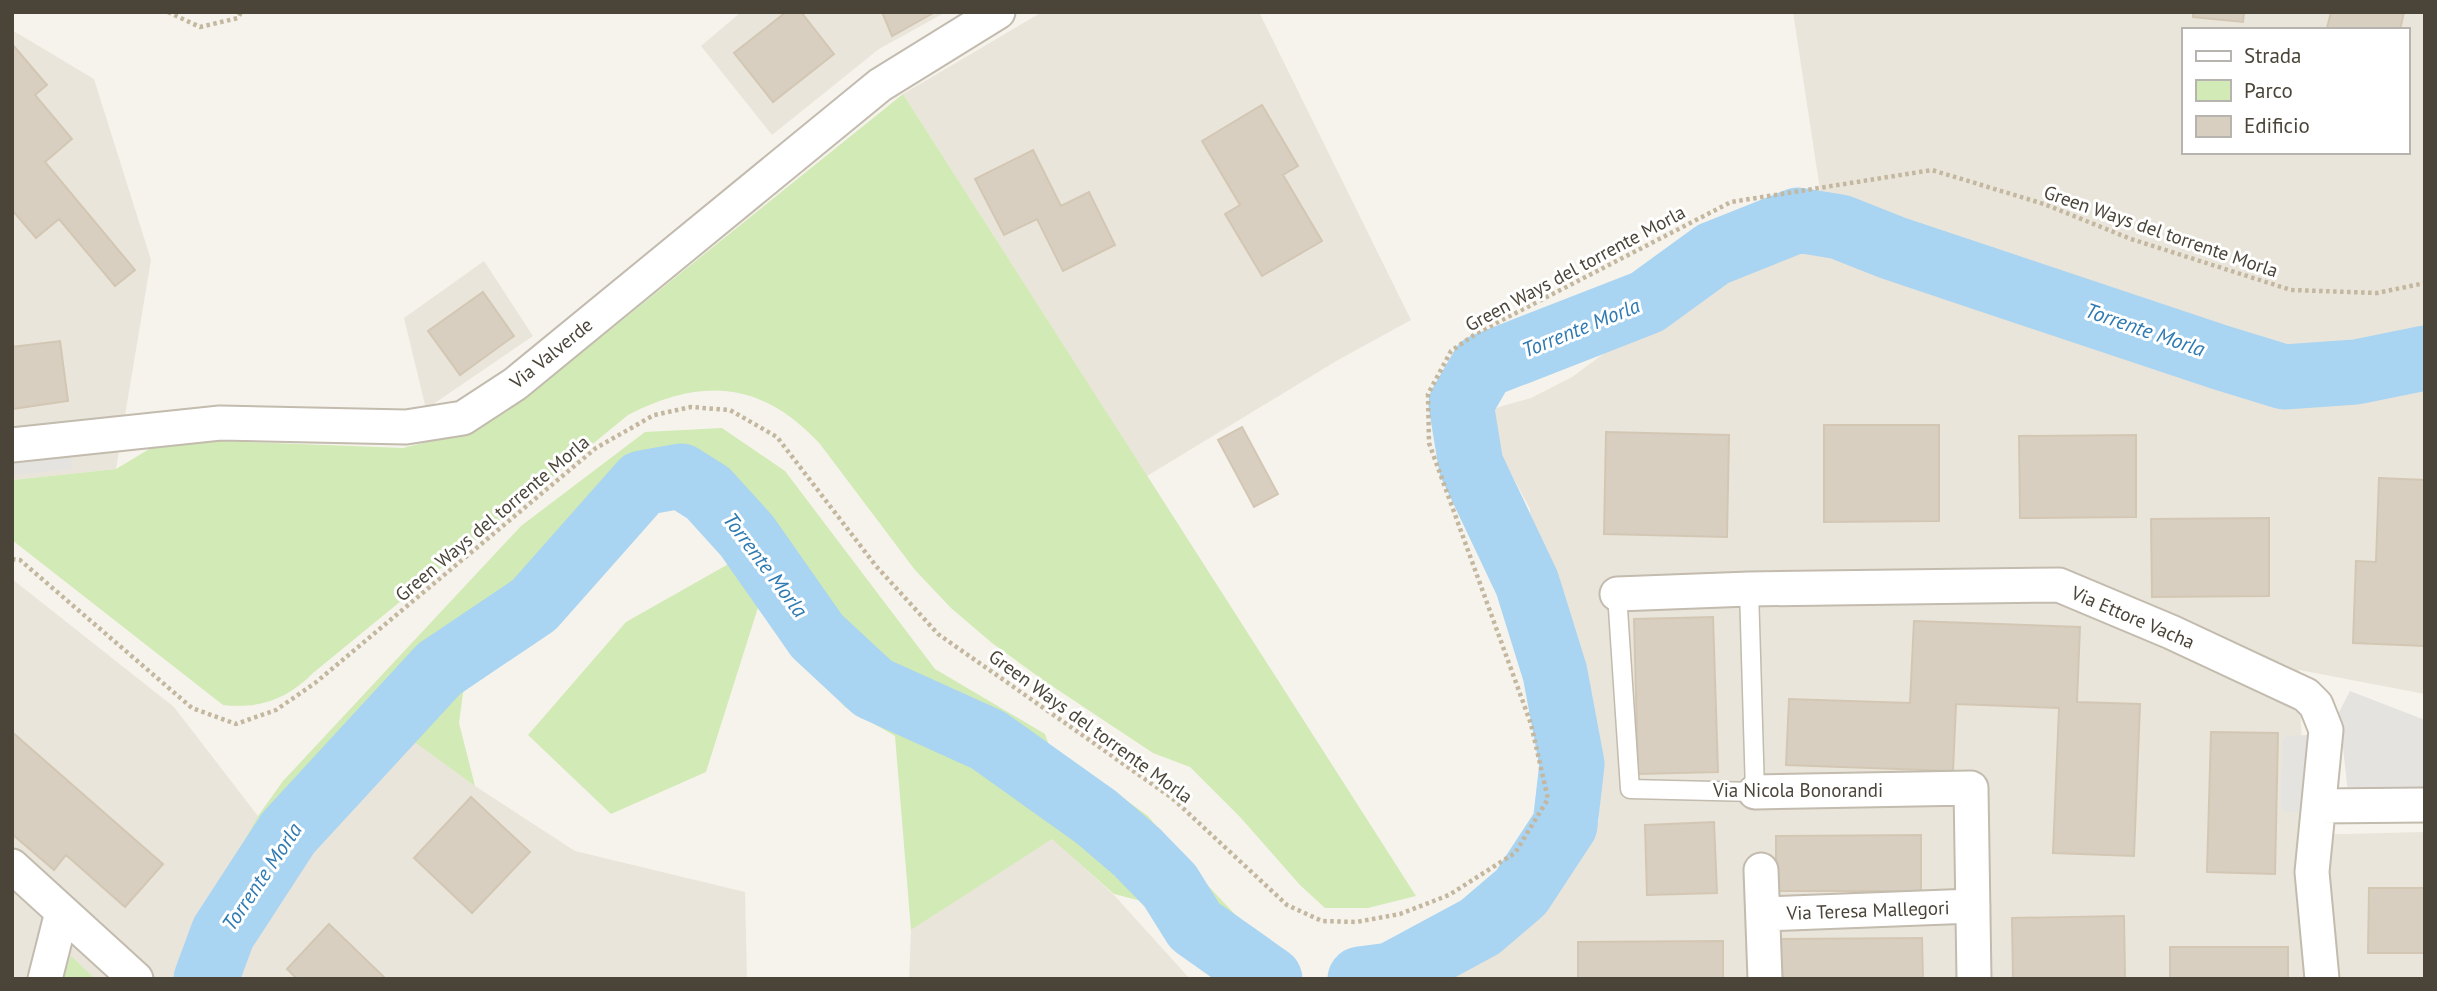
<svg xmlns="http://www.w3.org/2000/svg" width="2437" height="991" viewBox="0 0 2437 991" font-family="'PT Sans',sans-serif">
<rect width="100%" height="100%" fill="#f6f3ec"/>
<path fill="#eae5da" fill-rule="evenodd" d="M741 12H946L879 49 772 135 701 46Z
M1042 12H1259L1411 320 1338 360 1147 476 903 94Z
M1793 12H2425V327L2311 353 2215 339 1944 239 1822 203ZM2183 30H2407V152H2183Z
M12 30 94 79 151 260 116 469 12 480Z
M1805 245 1864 265 1973 291 2074 338 2283 405 2380 380 2425 390V694L2299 670 2305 835 2425 832V979H1446L1537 906 1599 821 1601 746 1584 680 1532 546 1530 509 1492 438 1484 414 1502 406 1531 398 1572 377 1633 332 1752 261Z
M484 261 533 336 426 409 404 318Z
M12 579 174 707 258 816 221 883 182 979H12Z
M409 737 475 786 575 851 745 892 747 979H237L285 864Z
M1052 838 1114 895 1190 979H909L911 930Z"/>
<path fill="#d2eab5" d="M903 94 1416 896 1368 908H1325L1300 885 1240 817 1190 767 1153 753 1043 680 992 643 951 608 915 570 820 444C762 381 702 377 628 415L313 673C288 699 259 709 223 705L12 540V480L116 469 166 439 403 448 473 430 554 375Z
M722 428 785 471 935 669 1045 734 1055 763 1100 781 1148 816 1193 870 1248 928 1114 894 1052 839 911 930 895 736 845 707 795 652 768 540 722 490 687 465 667 464 649 468 620 494 607 513 596 548 557 596 501 639 463 693 459 723 475 786 409 738 285 864 268 904 221 883 258 816 283 781 521 526 645 432Z
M732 562 761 598 706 772 611 814 528 735 626 622Z
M71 956 95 979H63Z"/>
<path fill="#e5e3e0" d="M72 456 73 469 12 475V463Z
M2350 691 2425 720V776L2423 778 2424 788 2348 793 2339 712Z
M2307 735 2310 805 2305 811 2285 812 2281 809 2282 741 2286 736Z"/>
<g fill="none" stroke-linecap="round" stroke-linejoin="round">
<path stroke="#a9d4f2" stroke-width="65" d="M206 979 223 933 288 833 439 669 534 605 642 483 681 476 708 493 747 536 817 636 873 688 988 740 1096 817 1137 852 1170 886 1195 926 1270 979
M1360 979 1391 975 1480 927 1521 892 1565 825 1572 764 1555 673 1527 583 1471 465 1461 404 1483 366 1647 302 1713 254 1798 220 1840 227 1893 248 2219 357 2284 377 2356 372 2425 358"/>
</g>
<path fill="#d8cfc1" stroke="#d3c7b4" stroke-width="2" d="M786 12H801L834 54 773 102 734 53Z
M882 12H935L892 36Z
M2193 12H2244L2243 22 2193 17Z
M2331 12H2404L2400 30 2327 28Z
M12 44 47 85 35 95 72 139 45 162 135 270 115 286 59 219 36 238 12 210Z
M1262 105 1298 166 1283 175 1322 241 1262 276 1225 214 1240 205 1202 141Z
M1033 150 1061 206 1089 192 1115 245 1063 271 1037 219 1004 235 975 179Z
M483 292 514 336 460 375 428 331Z
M60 341 68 401 12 409V347Z
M1824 425H1939V521L1824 522Z
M1242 427 1278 494 1254 507 1218 440Z
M1606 432 1729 435 1727 537 1604 534Z
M2136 435V517L2020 518 2019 436Z
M2379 478 2425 480V646L2353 643 2356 561 2376 562Z
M2269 518V596L2152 597 2151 519Z
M1713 617 1718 772 1638 774 1634 619Z
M1914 621 2080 627 2077 702 2140 704 2134 856 2053 853 2059 708 1956 704 1953 771 1786 765 1789 699 1910 703Z
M12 732 163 864 125 907 66 855 54 870 12 834Z
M2211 732 2278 733 2275 874 2207 872Z
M471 797 530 852 472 913 414 858Z
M1714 822 1717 893 1647 895 1645 825Z
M1921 835V891H1776V836Z
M2369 888H2425V953H2368Z
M2124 916 2125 978 2013 979 2012 918Z
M329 924 386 979H297L287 969Z
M1922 938 1923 979H1777V939Z
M1723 941V979H1578V942Z
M2170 947H2288V979H2170Z"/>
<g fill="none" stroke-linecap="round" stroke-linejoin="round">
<defs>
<path id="lane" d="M1617 594 1630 789 1755 792 1749 589"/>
<path id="street" d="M12 445 220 423 406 427 463 418 515 384 880 85 998 12
M1617 594 1749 589 2059 585 2171 632 2306 695 2316 705 2326 730 2312 872 2322 979
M1755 792 1971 788 1974 979
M2319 806 2425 805
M12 866 136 979
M1761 870 1765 979
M1763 914 1973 906
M45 979 62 912"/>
</defs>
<use href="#lane" stroke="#c2bbae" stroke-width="21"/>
<use href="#street" stroke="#c2bbae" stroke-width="37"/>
<path stroke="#c4b79f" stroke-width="4.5" stroke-dasharray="3.5 3.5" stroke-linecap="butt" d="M168 12 200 27 238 18 241 12
M12 559 20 560 192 708 236 724 276 710 315 683 596 448 654 415 691 407 730 410 777 437 876 566 938 634 1172 798 1287 905 1322 921 1356 922 1400 914 1449 895 1515 853 1548 799 1531 724 1429 443 1428 394 1451 351 1477 333 1731 202 1932 170 2044 204 2131 239 2291 290 2377 293 2425 283"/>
<use href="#lane" stroke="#fff" stroke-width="18"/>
<use href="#street" stroke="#fff" stroke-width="33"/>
</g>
<g text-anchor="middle" stroke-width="6" stroke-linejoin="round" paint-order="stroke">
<g font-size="19" fill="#4b4439" stroke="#fff">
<text transform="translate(2161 231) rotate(19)" y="7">Green Ways del torrente Morla</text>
<text transform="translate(1575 268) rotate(-28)" y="7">Green Ways del torrente Morla</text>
<text transform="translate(551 353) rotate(-39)" y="7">Via Valverde</text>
<text transform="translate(492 518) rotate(-40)" y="7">Green Ways del torrente Morla</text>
<text transform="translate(2133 617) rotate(23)" y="7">Via Ettore Vacha</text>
<text transform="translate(1091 726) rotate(36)" y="7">Green Ways del torrente Morla</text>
<text x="1798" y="797">Via Nicola Bonorandi</text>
<text transform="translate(1868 910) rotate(-2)" y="7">Via Teresa Mallegori</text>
</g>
<g font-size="21" font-style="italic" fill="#2e7ab2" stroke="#fff">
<text transform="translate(1581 328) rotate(-22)" y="7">Torrente Morla</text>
<text transform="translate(2145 330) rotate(19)" y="7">Torrente Morla</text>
<text transform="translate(765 565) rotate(53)" y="7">Torrente Morla</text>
<text transform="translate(262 877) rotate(-56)" y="7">Torrente Morla</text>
</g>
</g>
<rect width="2437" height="991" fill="none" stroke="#4b4439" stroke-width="28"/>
<rect x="2182" y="28" width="228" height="126" fill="#ffffff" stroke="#b7b4b0" stroke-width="2"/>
<rect x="2196" y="51" width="35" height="10" fill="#ffffff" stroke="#b7b4b0" stroke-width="2"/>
<text x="2244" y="63" font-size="21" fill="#4b4439">Strada</text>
<rect x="2196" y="80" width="35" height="21" fill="#d2eab5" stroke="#b7b4b0" stroke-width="2"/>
<text x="2244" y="98" font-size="21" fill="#4b4439">Parco</text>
<rect x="2196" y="116" width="35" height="21" fill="#d8cfc1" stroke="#b7b4b0" stroke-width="2"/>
<text x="2244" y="133" font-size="21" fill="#4b4439">Edificio</text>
</svg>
